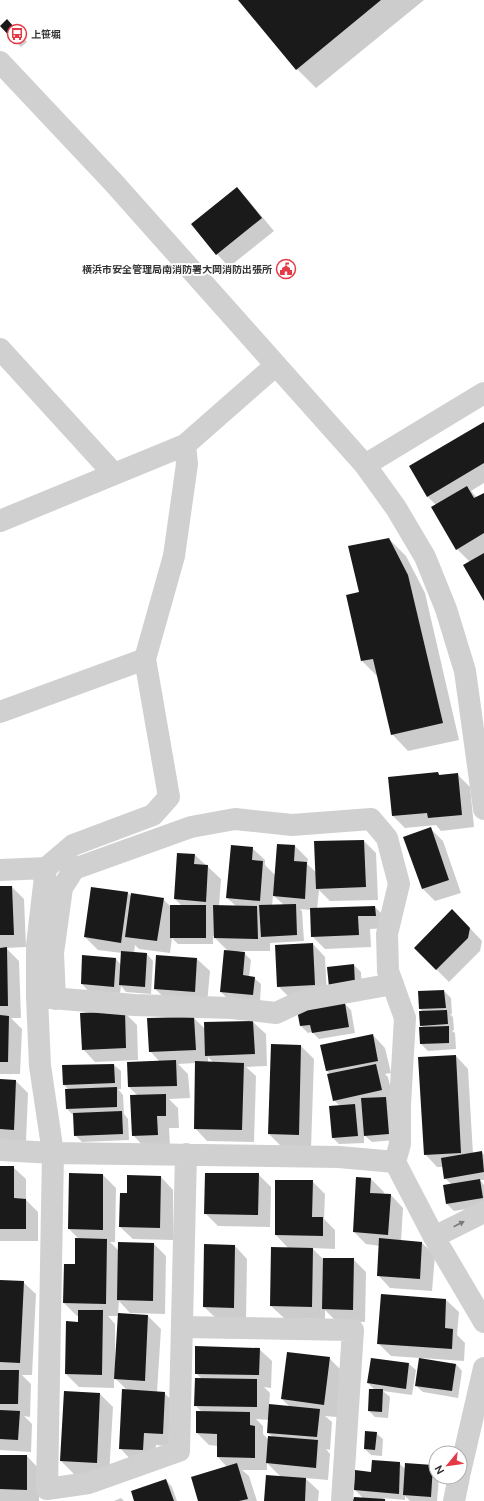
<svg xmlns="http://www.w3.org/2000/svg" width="484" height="1501" font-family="Ubuntu,'Noto Sans JP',sans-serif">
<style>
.shadow{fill:#0003;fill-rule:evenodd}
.building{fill:#1a1a1a}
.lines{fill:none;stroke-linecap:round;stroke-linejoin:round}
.minor{stroke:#d0d0d0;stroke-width:22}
.oneway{fill:#7a7a7a}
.labels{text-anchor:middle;stroke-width:4;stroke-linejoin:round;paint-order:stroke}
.poi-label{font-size:10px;font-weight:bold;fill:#333;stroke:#fff;text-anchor:start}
</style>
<rect width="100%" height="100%" fill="#fff"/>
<!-- shadow -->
<path class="shadow" d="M240 0H424L316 88 297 69Z
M1 26 13 27 27 42 21 47Z
M237 188 249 201 274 231 229 267 217 254Z
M484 424V483L471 491 477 498 484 494V599L470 562 457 549 436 505 427 496Z
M389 539 406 556 425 593 459 740 408 751 392 734 379 678 362 661 347 596 360 593Z
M438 773 441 776 457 774 470 787 474 827 441 831 436 825 405 828 393 816Z
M430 828 443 841 461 893 435 901 423 889Z
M364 841 376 853 378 900 330 901 319 890 317 909 375 907 388 920V928L370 929 371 947 325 949 312 936 311 910 300 909 302 911 304 941 270 943V951H239V952L244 953 251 960 249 977 254 978 261 984 260 1002 228 999 221 992 228 951 213 936V944H178L172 938 170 953 139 949 135 945 134 953 147 954 153 961 151 994 126 992 121 986 120 993 88 991 82 984 83 956 116 959 121 965 122 953 98 950 85 937 92 888 128 893 132 897 163 899 170 906H182L175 899 195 855 221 879 219 906H236L227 898 252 848 265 860V865L276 876 278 845 295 846 308 859 307 864 317 873ZM273 895 284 905 272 906Z
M0 887H12L24 899 26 947 6 948 19 961 21 1018H11L22 1029 20 1074H0Z
M465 923 482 941 480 951 449 982 415 948Z
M313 944 325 957 327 998 291 999 278 986Z
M197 959 210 971 207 1004 168 1001 155 989Z
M354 965 361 972 362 991 329 968Z
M444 991 451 998 452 1014H450L453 1017 454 1030 452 1031 455 1033 456 1049 428 1051 421 1044 420 1028H424L421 1025 423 1012 420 1009Z
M345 1004 351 1010 355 1033 319 1039 312 1032 308 1033 301 1026 298 1011Z
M124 1012 137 1025 138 1060 95 1062 83 1049Z
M194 1018 205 1029 253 1022 266 1034 267 1066 246 1067 256 1076 254 1142 207 1141 195 1128 196 1063 178 1064 188 1074 190 1098 169 1099 178 1108 179 1128H169L170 1147 145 1148 133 1135 138 1096 129 1087 160 1062 150 1051ZM208 1057 214 1063H208Z
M373 1035 385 1048 391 1073 385 1074 388 1077 394 1103 395 1140 372 1142 364 1135V1143L339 1144 333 1138 340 1106 334 1100 330 1074 327 1071 321 1046Z
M272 1045 301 1046 314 1059 311 1148 282 1147 269 1134Z
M456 1056 468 1069 473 1154 482 1152 484 1155V1180H480L484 1185V1206L454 1211 447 1204 444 1186 452 1185 445 1178 444 1167H437L425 1154Z
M114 1065 121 1071V1089H118L123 1095 124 1114 128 1119 129 1140 82 1142 75 1135 73 1115 67 1109 69 1090 64 1085Z
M0 1080 16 1081 28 1093 26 1142 0 1141Z
M0 1167H13L26 1179V1200L38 1212V1241H0Z
M70 1174 103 1175 116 1188 115 1242H110L119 1251 154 1244 166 1256 165 1314 130 1313 119 1301 118 1314 148 1316 161 1329 157 1392 164 1393 177 1405 175 1447 156 1445 155 1462 132 1461 120 1448 127 1390 114 1377V1388L79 1387 66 1374 79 1323V1316H77L64 1303 76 1265 79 1239 69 1229ZM108 1316H119L116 1363H115V1324Z
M258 1174 271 1187 270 1227 218 1226 205 1213Z
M161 1177 173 1190V1240L133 1239 120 1227 128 1194Z
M357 1178 371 1179 384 1192 383 1195H391L403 1208 401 1241 422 1243 435 1255 432 1291 390 1288 378 1275 380 1246 366 1244 354 1232Z
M312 1181 325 1194 324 1219 335 1230V1249L312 1248 323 1259H353L366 1272 365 1322 336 1321 325 1310V1319L284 1318 271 1306 289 1249 276 1235Z
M235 1246 247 1259 246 1320 217 1319 204 1307Z
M0 1281 23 1282 36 1294 32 1375H22L31 1384 30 1417 24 1416 32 1424 31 1452 0 1450Z
M446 1300 459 1312 457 1335 465 1343 464 1361 421 1358V1360L456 1364 462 1371 458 1398 423 1392 416 1386 420 1358 391 1356 378 1343Z
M259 1349 272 1361 271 1388 264 1387 270 1393 269 1405 290 1407 282 1399 329 1358 342 1371 337 1417 325 1416 332 1422 330 1450 326 1449 330 1454 328 1480 305 1478 319 1491 318 1501H265L281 1477 267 1463V1470H242L249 1476 257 1501H199L227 1467 218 1457V1446L209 1445 197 1433 202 1412 195 1405 202 1379 196 1373ZM256 1419 269 1420 268 1433 273 1437 269 1440 263 1434V1426Z
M409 1364 416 1370 412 1395 383 1391 390 1397 388 1418 375 1417 369 1411 375 1390 368 1383Z
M65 1393 100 1394 113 1407 109 1476 74 1474 61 1461Z
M376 1433 383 1439 382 1456 371 1455 365 1449Z
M0 1456H27L39 1469V1501H0Z
M399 1463 406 1470 432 1466 436 1470V1477H439L437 1501H410L405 1496V1500L383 1498 386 1501H354L363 1498 355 1490 372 1473Z
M166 1480 172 1487 177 1501H135Z
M121 1498 124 1501H114Z"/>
<!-- building -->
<path class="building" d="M238 0H381L296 70Z
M7 19 21 35 14 41 0 26Z
M237 187 262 218 216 255 191 224Z
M484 422V463L427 497 409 466Z
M467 486 474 498 484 493V533L456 550 431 507Z
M389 538 408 575 443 723 391 735 373 659 361 661 346 595 359 592 348 546Z
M484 553V601L463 565Z
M438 772 439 775 458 773 462 815 428 818 427 813 392 816 388 777Z
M431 827 449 880 422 889 403 837Z
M364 840 366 887 316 889 314 841Z
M277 844 295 845 294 861 307 862 305 899 273 896Z
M231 845 253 847 252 860 263 861 260 901 226 898Z
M177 853 195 854 194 864 208 865 206 902 174 899Z
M0 886H12L14 935H0Z
M91 887 128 892 121 943 84 937Z
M131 893 164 898 157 941 125 937Z
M296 904 297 935 261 937 259 905Z
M170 905H206V938H170Z
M213 905 257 906 258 939 214 938Z
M375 906 376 916H358L359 935 311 937 310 908Z
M452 909 470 928 468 938 436 970 414 948Z
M313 943 315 985 277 987 275 945Z
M7 947 8 1006H0V948Z
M224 950 245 952 243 975 255 977 253 995 220 992Z
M121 951 147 953 145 987 119 985Z
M82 955 116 958 114 987 81 984Z
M156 955 197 958 195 992 154 989Z
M354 964 355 984 329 987 327 967Z
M444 990 446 1008 419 1009 418 991Z
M345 1003 349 1027 312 1033 310 1025 300 1026 297 1010Z
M447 1010 448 1024 420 1026 419 1011Z
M125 1011 126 1048 82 1050 80 1013Z
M0 1015 9 1016 8 1062H0Z
M194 1017 196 1050 149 1052 147 1018Z
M253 1021 255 1054 205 1056 204 1022Z
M449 1026V1043L420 1044 419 1027Z
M373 1034 378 1061 326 1071 320 1045Z
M271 1044 301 1045 299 1135 268 1134Z
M456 1055 461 1153 424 1155 418 1057Z
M176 1060 177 1086 128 1087 127 1062Z
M195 1061 244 1063 242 1130 194 1129Z
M114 1064 115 1083 63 1085 62 1065Z
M376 1064 382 1090 333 1101 327 1074Z
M0 1079 16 1080 14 1130 0 1129Z
M117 1087V1107L66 1109 65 1089Z
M166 1094V1116H157L158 1135 132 1136 130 1095Z
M386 1097 389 1134 364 1136 361 1098Z
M355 1104 358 1136 332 1138 329 1106Z
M122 1111 123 1134 74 1136 73 1113Z
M482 1151 484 1172 444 1179 441 1158Z
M0 1166H14V1198L26 1199V1229H0Z
M69 1173 103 1174V1230L68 1229Z
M205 1173H259L258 1215 204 1214Z
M127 1175 161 1176 160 1228 119 1227 120 1193H127Z
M356 1177 371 1178 370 1193 391 1194 388 1235 353 1232Z
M480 1179 483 1198 446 1204 443 1185Z
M275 1180H313L312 1217H323V1236L275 1235Z
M75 1238 107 1239 106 1304 63 1303 64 1264H75Z
M379 1238 422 1242 420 1279 377 1276Z
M118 1242 154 1243 153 1301 117 1300Z
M204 1244 235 1245 234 1308 203 1307Z
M271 1247 313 1248 312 1307 270 1306Z
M323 1258H354L353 1310 322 1309Z
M0 1280 24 1281 20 1363 0 1362Z
M381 1294 446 1299 445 1328 453 1329 452 1349 377 1344Z
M78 1310H103L102 1375 65 1374 66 1321 78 1322Z
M118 1313 148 1315 145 1381 114 1379Z
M195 1346 260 1348 259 1375 195 1374Z
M287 1352 330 1357 324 1405 281 1399Z
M371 1358 409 1363 406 1389 367 1383Z
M419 1358 456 1364 452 1391 415 1386Z
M0 1370H19L18 1404H0Z
M195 1378 257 1379V1407L194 1406Z
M122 1389 165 1392 163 1434 144 1433 143 1450 119 1449Z
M369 1389H383L382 1412 368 1411Z
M64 1391 100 1393 97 1463 60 1461Z
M269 1404 320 1409 317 1437 267 1433Z
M0 1410 20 1411 18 1440 0 1439Z
M196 1411 250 1412V1425L255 1426V1458L217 1457V1434L196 1433Z
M365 1431 377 1432 375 1450 364 1449Z
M268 1436 318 1440 316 1468 266 1463Z
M0 1455H27V1490L0 1489Z
M372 1460 400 1462 399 1494 354 1490 355 1470 371 1472Z
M237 1463 248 1499 239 1501H198L191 1477Z
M405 1463 433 1465 431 1497 403 1495Z
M266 1475 306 1478 305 1501H264Z
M166 1479 174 1501H134L131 1491Z
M354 1497 385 1499V1501H353Z"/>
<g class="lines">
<!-- minor -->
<path class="minor" d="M0 62 113 182 365 465 396 508 425 557 446 609 465 671 484 809
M0 349 114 474
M365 465 484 393
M0 521 185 445 275 366
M0 712 145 659 174 556 187 464 185 445
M46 868 37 945V997L40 1066 53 1153 47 1489 89 1483 179 1451 186 1154
M0 870 46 868 73 845 153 815 169 797 145 659
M40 997 134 1005 231 1008 276 1013 304 1000 393 984
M55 999 53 953 62 888 74 869 191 827 235 819 292 825 371 819 387 838 399 884 387 934 388 971 405 1018 400 1104V1144L395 1162
M0 1150 53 1153 339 1157 395 1162 434 1237 484 1322
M434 1237 484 1212
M182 1327 353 1330 342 1501
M460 1472 484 1368
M454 1501 459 1477"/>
</g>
<!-- one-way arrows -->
<defs><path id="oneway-solid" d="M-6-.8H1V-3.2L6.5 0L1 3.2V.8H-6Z"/></defs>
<use class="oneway" href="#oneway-solid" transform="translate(459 1224) rotate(-27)"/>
<!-- icons -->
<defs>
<symbol id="bus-ring" viewBox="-11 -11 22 22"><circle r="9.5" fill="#fff" stroke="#e63946" stroke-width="1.5"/><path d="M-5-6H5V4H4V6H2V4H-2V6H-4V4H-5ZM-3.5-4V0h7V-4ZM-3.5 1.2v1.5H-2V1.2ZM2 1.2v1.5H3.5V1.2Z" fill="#e63946"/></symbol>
<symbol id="civic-ring" viewBox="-11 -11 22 22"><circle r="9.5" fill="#fff" stroke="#e63946" stroke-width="1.5"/><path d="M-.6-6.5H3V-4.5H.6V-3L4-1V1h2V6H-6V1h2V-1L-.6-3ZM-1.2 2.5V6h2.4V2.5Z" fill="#e63946"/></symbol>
</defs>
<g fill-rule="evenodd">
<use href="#bus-ring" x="6" y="23" width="22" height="22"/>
<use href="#civic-ring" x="275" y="258" width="22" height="22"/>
</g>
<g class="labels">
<!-- poi labels -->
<g class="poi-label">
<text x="31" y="38">上笹堀</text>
<text x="272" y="273" text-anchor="end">横浜市安全管理局南消防署大岡消防出張所</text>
</g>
</g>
<!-- north arrow -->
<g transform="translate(448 1465) rotate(241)"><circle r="19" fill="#ffffff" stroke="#adadad"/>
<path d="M0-3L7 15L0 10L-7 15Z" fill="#e63946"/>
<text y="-6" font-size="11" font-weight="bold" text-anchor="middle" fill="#333333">N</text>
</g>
</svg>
